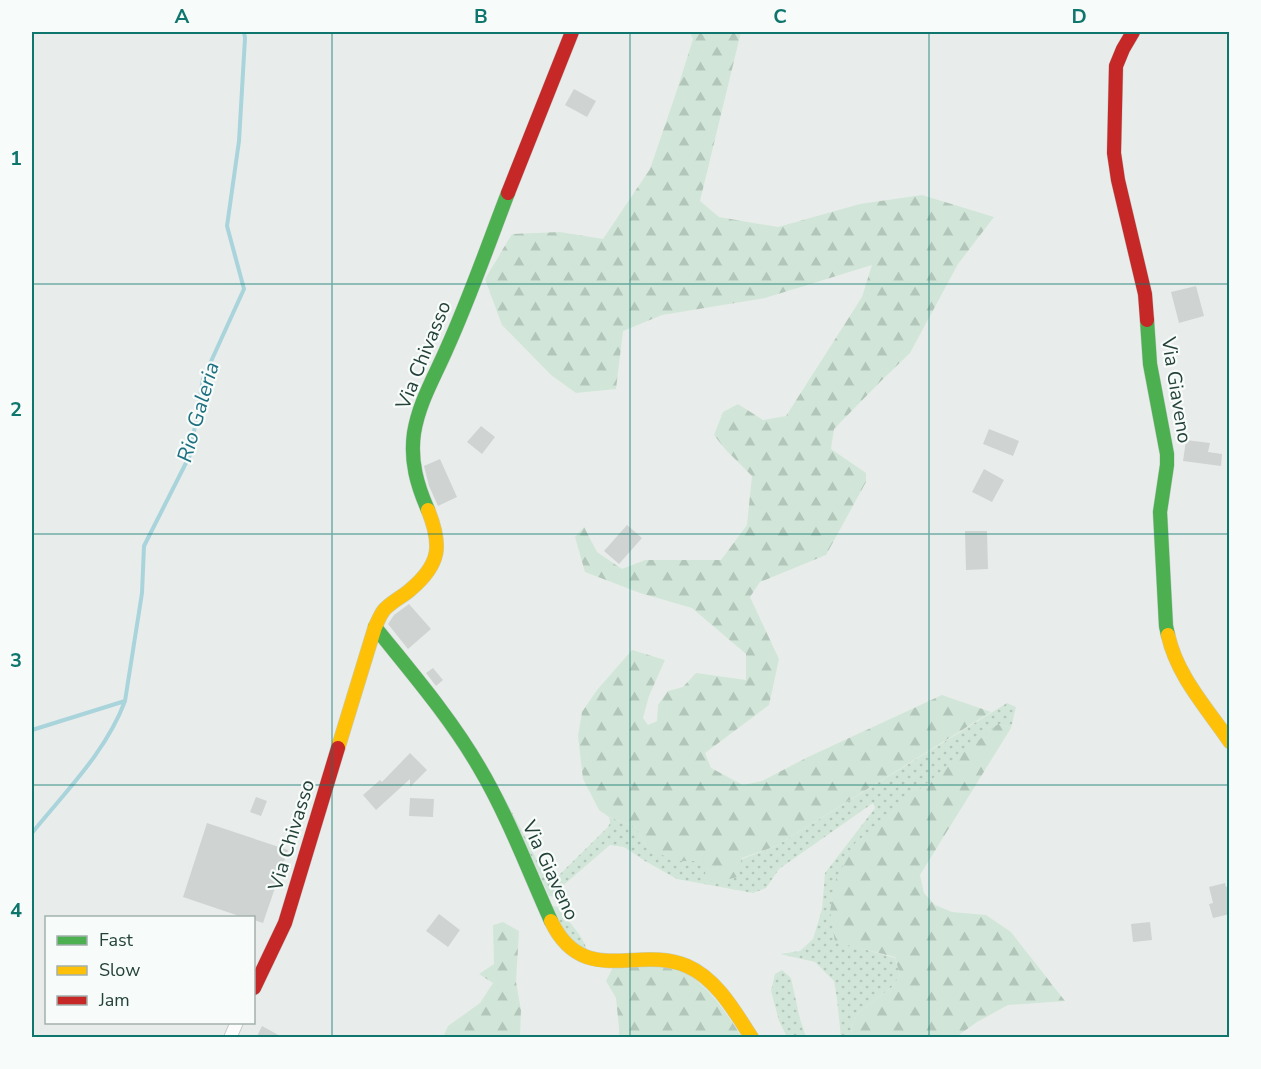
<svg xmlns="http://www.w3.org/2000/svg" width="1261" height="1069" font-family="'Nunito Sans',sans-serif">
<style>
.grass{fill:url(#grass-dots)}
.forest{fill:url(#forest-firs)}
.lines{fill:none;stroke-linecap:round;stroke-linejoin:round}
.stream{stroke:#a9d4db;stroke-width:4}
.building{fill:#cfd4d2}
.street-casing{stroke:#c5cac8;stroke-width:14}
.fast-casing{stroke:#c3cbc8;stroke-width:15}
.slow-casing{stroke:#c3cbc8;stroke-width:15}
.jam-casing{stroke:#c3cbc8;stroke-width:15}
.street{stroke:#fcfcfc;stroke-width:12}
.fast{stroke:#4caf50;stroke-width:14}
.slow{stroke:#ffc107;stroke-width:14}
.jam{stroke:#c62828;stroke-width:14}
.grid{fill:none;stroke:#0f766e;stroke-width:1.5;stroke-opacity:0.55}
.labels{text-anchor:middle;stroke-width:4.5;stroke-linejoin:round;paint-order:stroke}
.street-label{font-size:20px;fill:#24423a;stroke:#f7fbf9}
.water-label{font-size:21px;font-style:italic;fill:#1c6f80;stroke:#f7fbf9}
.neatline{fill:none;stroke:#0f766e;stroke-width:2}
.grid-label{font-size:20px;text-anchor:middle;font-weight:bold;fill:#0f766e}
</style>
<defs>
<pattern id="grass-dots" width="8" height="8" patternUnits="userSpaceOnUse" patternTransform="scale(1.5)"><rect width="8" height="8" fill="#d1e6d8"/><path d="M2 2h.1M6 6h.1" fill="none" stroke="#b3c6ba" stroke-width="1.8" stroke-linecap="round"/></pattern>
<pattern id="forest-firs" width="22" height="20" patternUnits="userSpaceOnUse" patternTransform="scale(1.5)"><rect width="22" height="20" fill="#d1e6d8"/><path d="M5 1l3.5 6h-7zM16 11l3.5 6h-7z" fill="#b3c6ba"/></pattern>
</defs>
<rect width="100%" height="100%" fill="#e8edeb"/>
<!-- grass -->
<path class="grass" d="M1007 703 1016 707 1011 728 998 724 835 941 895 958 900 976 892 987 858 1013 851 1028 853 1037H841L837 999 834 981 815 962 780 954 800 951 813 939 822 909 825 873 875 808 873 803 779 869 766 888 753 893 677 879 645 861 624 847 610 845 560 888 556 897 549 896 501 791 547 879 553 881 608 827 610 823 609 817 636 827 647 847 742 859 776 846Z
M550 905 557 907C566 919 586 938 587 952L570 945Z
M782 970 791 978 800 1019 806 1037H787L779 1021 771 991 775 974Z"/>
<!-- forest -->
<path class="forest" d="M690 32H741L700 201 719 217 778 227 860 204 922 195 994 217 958 264 910 353 880 382 834 429 831 449 866 473V482L826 555 760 582 750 597 779 659 769 705 705 753 711 768 743 785 762 781 808 757 942 695 991 712 776 846 742 858 737 877 722 881 706 880 704 861H674L647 847 636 827 609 817 599 810 583 779 578 736 582 712 597 690 632 650 665 660 649 696 643 718 648 725 657 721 658 705 668 691 683 687 696 673 746 680V654L692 608 640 593 585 572 575 537 584 527 597 552 622 569 645 560H721L747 525 752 476 725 449 714 435 723 412 738 404 763 420 786 416 862 297 872 265 765 298 662 315 623 331 616 389 576 393 551 375 502 325 485 279 512 234 560 232 603 239 650 169 677 90 693 39Z
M998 724 1011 728 920 875 924 893 935 905 952 912 986 915 1011 932 1065 1001 1008 1005 977 1022 956 1037H853L851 1028 858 1013 892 987 900 976 895 957 835 942 830 911 836 879 855 843Z
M503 922 519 931 516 982 521 1010 520 1037H443L448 1026 480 1003 493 983 479 974 494 964 493 925Z
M613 967C632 967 661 963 679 970 707 982 726 1013 742 1037H619V1028L616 998 606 981Z"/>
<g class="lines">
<!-- stream -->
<path class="stream" d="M32 730 125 701
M32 833C65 792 106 752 125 701L142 593 144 546 190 455 203 379 244 289 227 226 239 141 245 38 244 32"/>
</g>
<!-- building -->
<path class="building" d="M574 89 596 101 587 117 565 105Z
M1196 286 1204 316 1179 323 1171 292Z
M481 426 495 437 482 454 467 442Z
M989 429 1019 441 1013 456 983 444Z
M1186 440 1210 443 1208 452 1222 454 1221 466 1183 461Z
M440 459 457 497 438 506 429 486 424 466Z
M984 469 1004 480 992 502 972 492Z
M627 525 642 538 619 564 604 551Z
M965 531H987L988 569 966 570Z
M409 604 431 629 408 649 388 624 394 615Z
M433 668 443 680 436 686 426 673Z
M410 753 427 770 410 787V779L376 810 363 795 380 780 382 782Z
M256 797 267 801 261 816 250 812Z
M410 798 434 799 433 817 409 816Z
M207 823 288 850 263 923 254 920V918H245L183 897Z
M1225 883 1226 887 1230 886V914L1213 918 1209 904 1213 903 1209 887Z
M439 914 460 930 448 947 426 931Z
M1150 922 1152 940 1133 942 1131 924Z
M262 1026 284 1038H256Z"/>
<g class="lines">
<defs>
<path id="street" d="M230 1038 237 1022"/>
<path id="fast" d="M1147 320 1150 364 1167 454V465L1160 512 1166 626 1168 635
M428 510C417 485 410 461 414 433 419 402 435 376 447 348 470 297 488 245 508 193
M375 627C411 672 450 717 479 767 508 816 528 870 551 921"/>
<path id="slow" d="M1168 635C1177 676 1207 708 1230 742
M338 748 375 627C378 621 380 615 384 610 391 602 402 597 410 590 441 564 442 545 428 510
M551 921C583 988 637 945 687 966 717 979 735 1012 752 1038"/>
<path id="jam" d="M1133 32 1123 49 1116 66 1114 153 1118 180 1145 294 1147 320
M508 193 572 32
M254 988 285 923 338 748"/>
</defs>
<!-- street casing -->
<use href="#street" class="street-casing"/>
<!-- fast casing -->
<use href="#fast" class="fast-casing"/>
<!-- slow casing -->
<use href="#slow" class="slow-casing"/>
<!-- jam casing -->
<use href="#jam" class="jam-casing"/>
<!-- street -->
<use href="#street" class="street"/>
<!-- fast -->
<use href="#fast" class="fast"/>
<!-- slow -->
<use href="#slow" class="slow"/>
<!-- jam -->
<use href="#jam" class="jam"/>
</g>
<!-- grid -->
<path class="grid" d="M332 32V1038M630 32V1038M929 32V1038M32 284H1230M32 534H1230M32 785H1230"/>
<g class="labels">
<!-- street labels -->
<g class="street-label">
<text transform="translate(423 355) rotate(-68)" y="7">Via Chivasso</text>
<text transform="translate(1177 390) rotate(81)" y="7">Via Giaveno</text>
<text transform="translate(291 835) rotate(-73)" y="7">Via Chivasso</text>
<text transform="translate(551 870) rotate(65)" y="7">Via Giaveno</text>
</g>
<!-- water labels -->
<g class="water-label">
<text transform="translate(198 412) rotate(-74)" y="7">Rio Galeria</text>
</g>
</g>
<!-- border -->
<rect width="1261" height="1069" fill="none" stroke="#f7fbf9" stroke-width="66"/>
<!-- legend -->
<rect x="45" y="916" width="210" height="108" fill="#f7fbf9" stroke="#a3b1ad" stroke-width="1.5"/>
<rect x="57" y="936" width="30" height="9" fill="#4caf50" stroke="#a3b1ad" stroke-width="1.5"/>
<text x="99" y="946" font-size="18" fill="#24423a">Fast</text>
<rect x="57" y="966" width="30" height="9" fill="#ffc107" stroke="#a3b1ad" stroke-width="1.5"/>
<text x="99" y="976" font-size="18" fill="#24423a">Slow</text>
<rect x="57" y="996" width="30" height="9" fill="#c62828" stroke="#a3b1ad" stroke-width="1.5"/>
<text x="99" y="1006" font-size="18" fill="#24423a">Jam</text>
<rect x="33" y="33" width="1195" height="1003" class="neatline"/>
<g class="grid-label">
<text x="182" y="23">A</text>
<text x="481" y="23">B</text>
<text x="780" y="23">C</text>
<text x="1079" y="23">D</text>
<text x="16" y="165">1</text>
<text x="16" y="416">2</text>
<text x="16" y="667">3</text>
<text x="16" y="917">4</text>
</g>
</svg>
